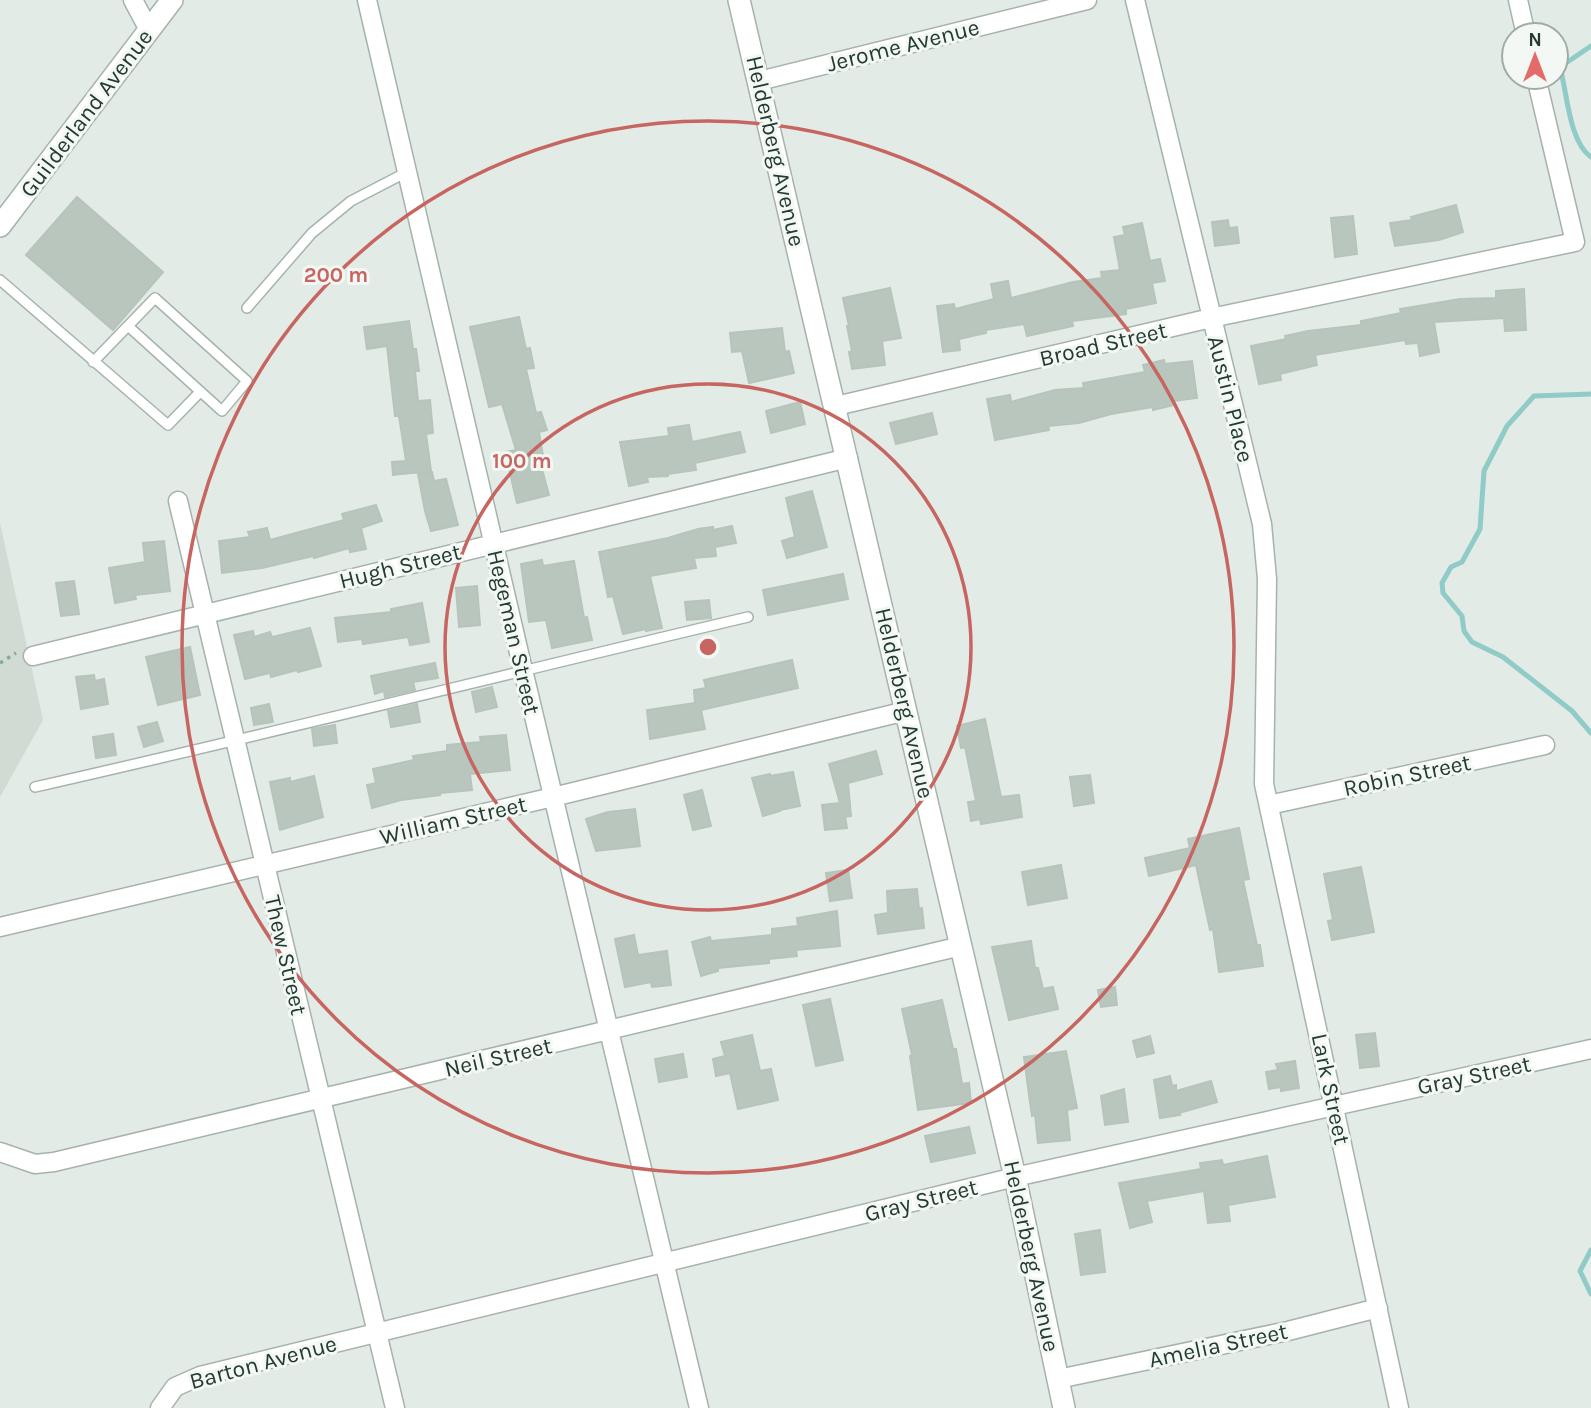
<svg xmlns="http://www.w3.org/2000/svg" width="1591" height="1408" font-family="Karla,sans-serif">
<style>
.built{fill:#d1dbd4}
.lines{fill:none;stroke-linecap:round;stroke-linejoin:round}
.stream{stroke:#90cbc7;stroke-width:5}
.building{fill:#b8c6be;stroke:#b6c4bb;stroke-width:2}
.service-casing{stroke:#a6b3ac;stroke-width:12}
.minor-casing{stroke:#a6b3ac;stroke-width:21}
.tertiary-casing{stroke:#a6b3ac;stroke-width:24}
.path{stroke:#86ac98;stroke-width:3.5;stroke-dasharray:3.5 5;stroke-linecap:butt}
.service{stroke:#fff;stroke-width:9}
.minor{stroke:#fff;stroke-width:18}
.tertiary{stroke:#fff;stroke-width:21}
.ring{fill:none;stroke:#c76560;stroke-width:3.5}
.labels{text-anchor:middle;stroke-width:6;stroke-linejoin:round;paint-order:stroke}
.street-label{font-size:23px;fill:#243b30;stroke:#f3f8f4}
.centre{fill:#c76560;stroke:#f3f8f4;stroke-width:3.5}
.ring-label{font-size:21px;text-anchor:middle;font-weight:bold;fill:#c76560;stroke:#f3f8f4;stroke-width:6;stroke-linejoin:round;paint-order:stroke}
</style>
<rect width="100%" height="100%" fill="#e3ebe6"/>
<!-- built -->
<path class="built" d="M0 523 43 720 0 797Z"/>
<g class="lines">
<!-- stream -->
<path class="stream" d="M1591 46 1560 67C1567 92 1569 142 1591 157
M1591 394 1534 396 1507 426 1484 471 1480 529 1462 562 1451 567 1442 583 1443 593 1462 616 1464 631 1472 642 1503 657 1572 711 1591 733
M1591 1250 1580 1271 1591 1294"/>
</g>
<!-- building -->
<path class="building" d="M77 197 163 272 113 330 26 255Z
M1456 205 1463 232 1439 240 1395 246 1390 223 1412 220 1411 217Z
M1353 216 1357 254 1335 257 1331 218Z
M1228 220 1229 228 1237 227 1239 243 1215 246 1212 222Z
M1142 223 1150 261 1160 259 1165 281 1152 283 1156 303 1126 309V314L1072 321 1073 326 1027 336 1024 324 986 330V333L959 339 960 350 943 352 937 306 954 304 955 309 994 299 991 284 1008 281 1011 298 1073 282 1102 278 1101 272 1120 270 1114 237 1125 235 1123 227Z
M890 288 901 338 882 341 885 365 852 369 849 352 852 351 847 326H849L843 298Z
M1524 289 1526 330 1505 331 1504 318 1434 322 1439 352 1420 356 1418 343 1406 344 1405 340 1315 355 1317 365 1280 374 1281 380 1259 384 1251 346 1286 339 1285 336 1308 331 1361 325V321L1401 313 1400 309 1460 299 1496 298V291Z
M519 317 526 349 530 348 534 368 526 369 536 413 541 412 547 430 539 432 545 468 542 469 549 495 517 503 505 452 516 450 502 404 489 407 470 327Z
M409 321 413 349H416L419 371H415L418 401 430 400 433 433 426 434 431 471 393 475 392 462 406 461 399 416H395L387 346 367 349 364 327Z
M782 328 785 352 789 351 794 373 749 383 742 351 732 352 730 333Z
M1164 360 1165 364 1192 361 1197 398 1173 401 1174 405 1153 410V407L1111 414 1079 423 1048 426 1049 430 995 440 987 399 1010 395 1011 402 1055 390 1084 388 1083 383 1145 372 1143 365Z
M800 402 805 424 771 433 766 411Z
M932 413 937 434 896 444 890 423Z
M689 425 692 442 740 432 745 452 695 463 696 470 668 474V476L647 477 648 482 629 486 620 442 669 436 668 428Z
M432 472 434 481 446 479 458 525 431 531 425 511 418 474Z
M812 491 827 547 787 558 782 541 795 537 786 498Z
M376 505 382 521 361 528 366 549 350 552 349 548 314 558 313 556 262 568 222 573 219 541 250 537 248 532 267 528 270 540 344 520 342 514Z
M732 526 736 543 715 547 716 556 694 558 696 568 650 576 662 628 646 631V629L623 634 613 596 608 597 599 552 668 538 698 529 713 527V530Z
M164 541 170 591 135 595 136 599 115 603 109 568 145 562 143 543Z
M542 560 543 566 574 561 584 618 587 617 592 640 552 648 546 620 529 622 521 564Z
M843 574 848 599 768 615 763 590Z
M74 581 79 614 61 616 56 583Z
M477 586 480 625 459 627 456 588Z
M709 600 711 618 687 620 685 602Z
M422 603 429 642 410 645 408 637 363 644 362 639 338 642 335 618 391 612V609Z
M310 628 321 666 298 672 297 670 271 677 270 673 245 679 234 635 253 631 254 637 270 632 272 637Z
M190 647 200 695 158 705 146 657Z
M792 660 798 688 701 710 705 729 650 739 647 710 695 703 694 690 706 688 704 680Z
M435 663 438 678 413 682 415 690 385 697 384 691 375 694 371 676Z
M94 675 95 681 104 679 108 704 81 709 76 677Z
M492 687 497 707 476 712 472 692Z
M269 704 273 722 254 725 251 708Z
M417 704 420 722 391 727 388 711Z
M985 719 1001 797 1019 795 1022 817 981 824 980 819 971 821 968 802 976 801 965 747 961 748 957 726Z
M157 722 163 741 144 747 138 727Z
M335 725 337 743 314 746 312 729Z
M113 734 116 755 96 758 93 737Z
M506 735 510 770 470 774 472 790 440 793V795L401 800 372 808 367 785 376 783 373 769 414 760 413 756 447 751V745L481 742 480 737Z
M876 751 882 774 848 783 851 816 845 817 847 828 825 830 822 805 840 803 829 764Z
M793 772 800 806 780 810V811L763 816 752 778 770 774V776Z
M1090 775 1094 803 1074 806 1070 777Z
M314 776 323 817 280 830 270 782 290 778V782Z
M702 790 711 826 693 830 684 795Z
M635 809 640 846 596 851 586 819 608 812Z
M1239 828 1249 879 1243 880 1257 945H1260L1263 966 1219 972 1213 929 1210 930 1196 865 1149 876 1145 858 1190 848 1188 839Z
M1061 865 1067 898 1028 905 1022 872Z
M1361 867 1374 932 1332 940 1328 921 1333 920 1324 874Z
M848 870 852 898 830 901 826 873Z
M917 889 919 909 922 908 924 928 878 934 875 915 888 913 887 891Z
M837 911 840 946 796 950 797 956 769 959V963L718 968V971L701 976 692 942 710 937 711 941 772 935V929L798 926 797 918Z
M634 935 638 955 667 951 671 985 652 987 651 982 625 987 615 939Z
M1031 941 1035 968H1038L1043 989 1053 987 1058 1009 1009 1020 992 947Z
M1115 987 1117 1005 1101 1007 1098 990Z
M830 999 843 1060 816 1066 803 1005Z
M942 1000 953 1049H956L962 1084 969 1083 971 1103 918 1110 910 1056 912 1055 902 1009Z
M1375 1033 1379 1066 1360 1068 1356 1035Z
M752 1035 760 1071 771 1069 778 1100 738 1109 730 1073 716 1076 713 1059 725 1056 721 1042Z
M1150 1036 1154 1053 1137 1057 1133 1041Z
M1066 1051 1077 1108 1067 1110 1070 1140 1038 1143 1035 1115 1032 1116 1029 1095 1024 1057Z
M683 1054 687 1077 659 1082 655 1059Z
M1295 1061 1299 1088 1281 1091V1087L1269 1089 1266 1072 1278 1070 1276 1064Z
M1170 1076 1172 1086 1176 1085V1091L1211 1081 1217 1102 1179 1113 1180 1115 1160 1118 1154 1080Z
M1124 1089 1128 1122 1105 1125 1101 1096Z
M969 1127 975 1153 931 1162 925 1136Z
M1267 1156 1275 1197 1228 1205 1230 1221 1208 1223 1204 1191 1147 1201 1152 1222 1130 1228 1119 1183 1201 1169 1200 1163 1222 1160 1223 1165Z
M1100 1230 1105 1272 1081 1275 1075 1234Z"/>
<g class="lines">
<defs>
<path id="service" d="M0 280 168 425 200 392
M247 308 312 233 351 201 407 172
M93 362 155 298 247 381 222 411 128 326
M35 787C274 733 510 673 748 617"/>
<path id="minor" d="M133 0 149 30
M367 0 523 670 699 1408
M1135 0 1262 524 1267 579 1264 784 1399 1408
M1518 0 1526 35
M759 81 1087 0
M836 406 1211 318 1575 242 1536 77
M178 501 395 1408
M33 656 848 458
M1269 805 1545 745
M0 927 553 797 906 711
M0 1152 35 1164 54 1162 961 946
M1058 1379 1288 1331 1378 1308
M160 1408 175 1387 200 1376 1015 1177 1591 1049"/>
<path id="tertiary" d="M739 0 1015 1177 1064 1408
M0 226 172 0"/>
</defs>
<!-- service casing -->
<use href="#service" class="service-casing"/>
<!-- minor casing -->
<use href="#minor" class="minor-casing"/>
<!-- tertiary casing -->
<use href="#tertiary" class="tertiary-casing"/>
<!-- path -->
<path class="path" d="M0 663 16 653"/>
<!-- service -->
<use href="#service" class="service"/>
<!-- minor -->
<use href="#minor" class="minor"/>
<!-- tertiary -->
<use href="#tertiary" class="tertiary"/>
</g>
<!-- distance rings -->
<g class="ring">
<circle cx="708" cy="647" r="263"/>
<circle cx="708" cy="647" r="526"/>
</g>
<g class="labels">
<!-- street labels -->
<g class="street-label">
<text transform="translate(903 45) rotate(-14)" y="8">Jerome Avenue</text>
<text transform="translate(86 113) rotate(-53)" y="8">Guilderland Avenue</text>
<text transform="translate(776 151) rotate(77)" y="8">Helderberg Avenue</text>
<text transform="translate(1103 344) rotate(-13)" y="8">Broad Street</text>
<text transform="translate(1231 399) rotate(76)" y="8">Austin Place</text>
<text transform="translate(400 566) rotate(-14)" y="8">Hugh Street</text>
<text transform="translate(514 632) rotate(77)" y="8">Hegeman Street</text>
<text transform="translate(905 703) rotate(77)" y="8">Helderberg Avenue</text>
<text transform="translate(1407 775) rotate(-12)" y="8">Robin Street</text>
<text transform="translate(453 820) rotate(-13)" y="8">William Street</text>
<text transform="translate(286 955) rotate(77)" y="8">Thew Street</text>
<text transform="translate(498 1057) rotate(-13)" y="8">Neil Street</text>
<text transform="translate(1474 1075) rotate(-12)" y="8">Gray Street</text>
<text transform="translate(1331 1089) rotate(78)" y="8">Lark Street</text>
<text transform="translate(921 1200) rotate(-14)" y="8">Gray Street</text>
<text transform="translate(1032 1256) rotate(78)" y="8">Helderberg Avenue</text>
<text transform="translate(1218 1345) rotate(-12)" y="8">Amelia Street</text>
<text transform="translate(263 1362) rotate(-15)" y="8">Barton Avenue</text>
</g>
</g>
<circle cx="708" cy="647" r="10" class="centre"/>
<g class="ring-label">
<text x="336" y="282">200 m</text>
<text x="522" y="468">100 m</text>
</g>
<!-- north arrow -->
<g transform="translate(1535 56)"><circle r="33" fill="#f3f8f4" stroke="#a0aca6" stroke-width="2"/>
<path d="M0-5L12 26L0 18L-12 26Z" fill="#e46c68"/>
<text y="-10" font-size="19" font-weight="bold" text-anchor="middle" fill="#243b30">N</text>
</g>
</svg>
